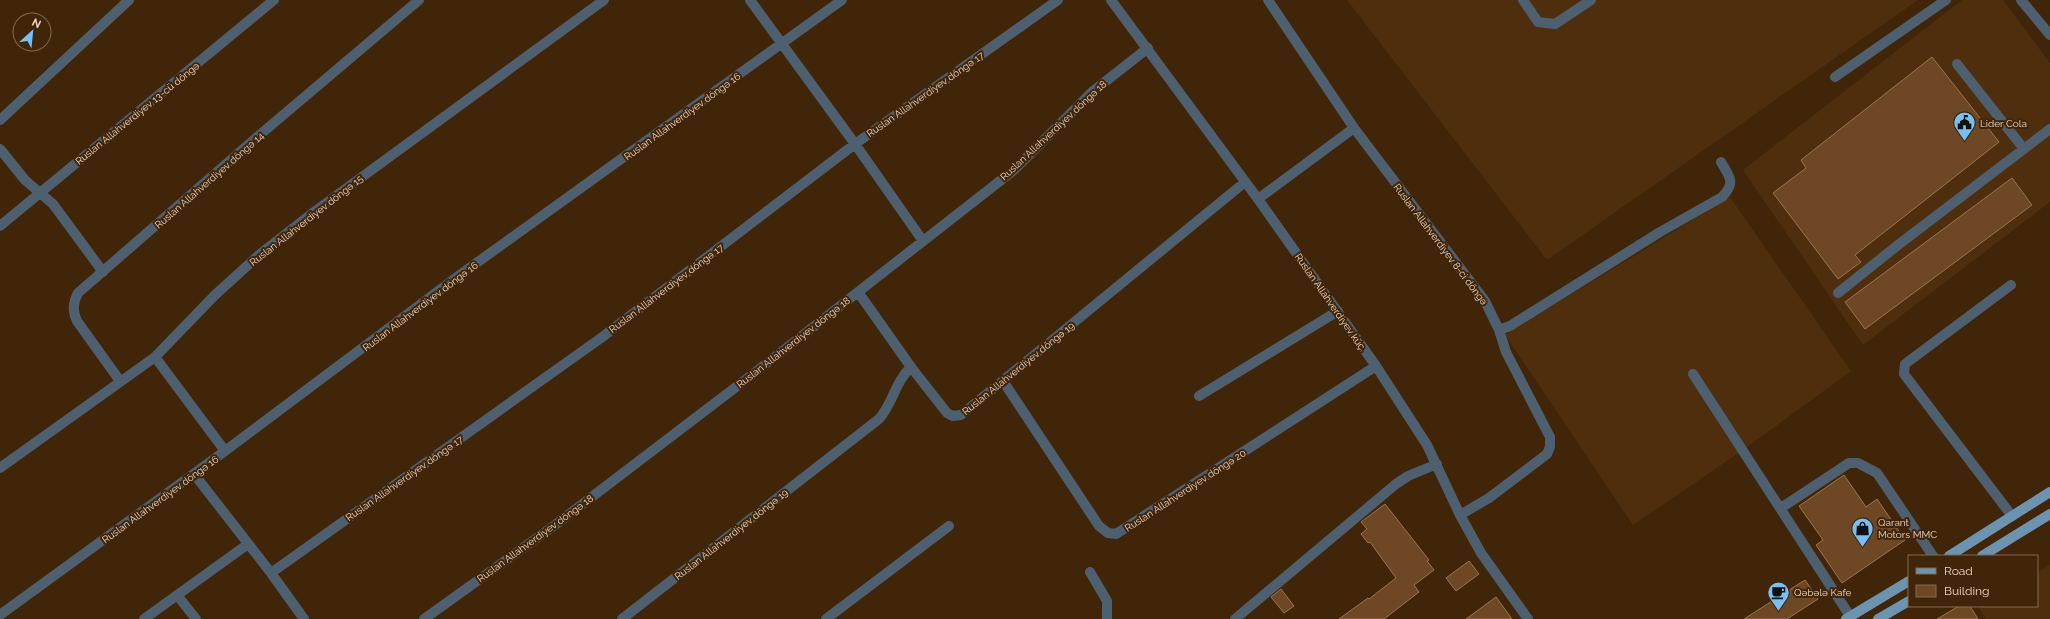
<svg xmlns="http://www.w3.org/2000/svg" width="2050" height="619" font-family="Raleway,sans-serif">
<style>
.built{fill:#4e2e0c}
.building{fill:#6e4824;stroke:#9c744f}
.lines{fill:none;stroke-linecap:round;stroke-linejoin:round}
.minor{stroke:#4e606f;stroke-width:10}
.major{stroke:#6c93b0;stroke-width:10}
.labels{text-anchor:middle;stroke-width:4;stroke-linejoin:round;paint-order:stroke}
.street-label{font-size:10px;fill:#ecd5c2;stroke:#412509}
.poi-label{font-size:10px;fill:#ecd5c2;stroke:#412509;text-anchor:start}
</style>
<rect width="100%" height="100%" fill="#412509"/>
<!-- built -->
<path class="built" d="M1347 0H1918L1547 260Z
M1962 0H2003L2050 63V202L1863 345 1743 170Z
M1730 197 1851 371 1743 450 1633 525 1505 335Z
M2050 565V619H1986L1979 608 1983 606H2037V573Z"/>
<!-- building -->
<path class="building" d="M1932 57 1999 142 1855 255 1861 262 1838 279 1773 193 1806 168 1801 160Z
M2012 178 2032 205 1865 329 1845 302Z
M1844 475 1866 507 1877 499 1905 540 1842 583 1816 545 1823 540 1799 506Z
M1385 504 1429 560 1427 561 1434 570 1414 585 1419 592 1384 619H1339L1368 598 1369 599 1396 578 1370 542 1368 543 1361 534 1367 529 1361 522Z
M1469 561 1479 574 1456 591 1446 578Z
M1805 580 1818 599 1787 619H1744Z
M1281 589 1294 606 1284 613 1271 597Z
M1496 597 1512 619H1466Z
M1959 606H1970L1978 619H1937Z"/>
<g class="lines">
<!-- minor -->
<path class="minor" d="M750 0 855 144 923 241
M1111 0 1258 199 1376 366 1427 445 1460 515 1481 553 1528 619
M1268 0 1354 128 1485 301 1499 330 1506 352 1550 437V447L1547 454 1489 498 1460 515
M1523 0 1538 22 1555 24 1591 0
M2021 0 2050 35
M1957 64 2024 149
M1835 77 1946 0
M0 120 129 0
M0 149 25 180 53 204 103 272
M1258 199 1354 128
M0 226 274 0
M2011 285 1905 364 1904 374 2012 516
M858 292 911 367
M1838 293 1898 245 2050 129
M1499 330 1510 326 1660 232 1722 197C1736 182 1730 178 1721 162
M155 357 225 451
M1693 374 1850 616
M120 381 77 321C72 311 73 302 78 293L256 138 419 0
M1003 381 1099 526 1108 533 1116 534 1376 366
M1199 396 1338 311
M0 468 155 357 215 295 259 255 314 212 604 0
M194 474 271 573 304 619
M1781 508 1849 463H1858L1877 473 1933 556
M1090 572 1107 601V619
M271 573 601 338 855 144 1058 0
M177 595 196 619
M0 615 225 451 457 277 842 0
M144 619 248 544
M424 619 555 525 757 371 1014 170 1092 92 1148 48
M622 619 879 419C893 403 895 382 911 367L947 413 953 416 961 415 1245 182
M826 619 949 526
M1235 619 1396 484 1408 476 1437 464"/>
<!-- major -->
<path class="major" d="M1949 556 2050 492
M1982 556 2050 514
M1846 619 1909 581
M1878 619 1909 601"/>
</g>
<!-- icons -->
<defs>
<symbol id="civic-pin" viewBox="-11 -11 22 30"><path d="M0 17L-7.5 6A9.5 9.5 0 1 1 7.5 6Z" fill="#76c0f7" stroke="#412509"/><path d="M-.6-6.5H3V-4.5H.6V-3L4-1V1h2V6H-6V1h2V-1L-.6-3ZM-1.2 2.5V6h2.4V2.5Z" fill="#111"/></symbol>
<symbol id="shop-pin" viewBox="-11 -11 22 30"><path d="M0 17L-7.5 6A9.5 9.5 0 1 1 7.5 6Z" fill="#76c0f7" stroke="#412509"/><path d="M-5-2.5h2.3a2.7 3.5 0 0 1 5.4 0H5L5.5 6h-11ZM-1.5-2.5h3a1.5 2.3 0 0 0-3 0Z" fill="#111"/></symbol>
<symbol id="cafe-pin" viewBox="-11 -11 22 30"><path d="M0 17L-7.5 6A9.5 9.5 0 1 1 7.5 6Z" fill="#76c0f7" stroke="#412509"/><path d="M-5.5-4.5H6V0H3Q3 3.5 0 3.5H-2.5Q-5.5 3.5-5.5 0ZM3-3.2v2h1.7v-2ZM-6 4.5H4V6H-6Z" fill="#111"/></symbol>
</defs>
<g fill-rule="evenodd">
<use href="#civic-pin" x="1952" y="110" width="25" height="34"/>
<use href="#shop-pin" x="1850" y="516" width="25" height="34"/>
<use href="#cafe-pin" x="1766" y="580" width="25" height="34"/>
</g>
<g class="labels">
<!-- street labels -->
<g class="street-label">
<text transform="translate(925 94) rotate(-35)" y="4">Ruslan Allahverdiyev döngə 17</text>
<text transform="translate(137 113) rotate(-39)" y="4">Ruslan Allahverdiyev 13-cü döngə</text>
<text transform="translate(682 116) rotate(-36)" y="4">Ruslan Allahverdiyev döngə 16</text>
<text transform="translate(1053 130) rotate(-43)" y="4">Ruslan Allahverdiyev döngə 18</text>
<text transform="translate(209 180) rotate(-41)" y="4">Ruslan Allahverdiyev döngə 14</text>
<text transform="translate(306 220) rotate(-38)" y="4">Ruslan Allahverdiyev döngə 15</text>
<text transform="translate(1441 244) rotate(53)" y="4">Ruslan Allahverdiyev 8-ci döngə</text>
<text transform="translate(666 288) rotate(-37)" y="4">Ruslan Allahverdiyev döngə 17</text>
<text transform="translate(1331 302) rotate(55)" y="4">Ruslan Allahverdiyev küç.</text>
<text transform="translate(420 306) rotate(-37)" y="4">Ruslan Allahverdiyev döngə 16</text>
<text transform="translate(793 342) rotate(-38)" y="4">Ruslan Allahverdiyev döngə 18</text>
<text transform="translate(1018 368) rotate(-39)" y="4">Ruslan Allahverdiyev döngə 19</text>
<text transform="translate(404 478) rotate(-35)" y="4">Ruslan Allahverdiyev döngə 17</text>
<text transform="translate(1185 490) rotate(-33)" y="4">Ruslan Allahverdiyev döngə 20</text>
<text transform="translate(160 499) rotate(-36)" y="4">Ruslan Allahverdiyev döngə 16</text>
<text transform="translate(731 534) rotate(-38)" y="4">Ruslan Allahverdiyev döngə 19</text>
<text transform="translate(535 538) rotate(-36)" y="4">Ruslan Allahverdiyev döngə 18</text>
</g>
<!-- poi labels -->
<g class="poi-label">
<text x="1980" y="127">Lider Cola</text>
<text x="1878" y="526">Qarant<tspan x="1878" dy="12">Motors MMC</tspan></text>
<text x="1794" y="596">Qəbələ Kafe</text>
</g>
</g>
<!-- legend -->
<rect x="1908" y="555" width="130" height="52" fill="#412509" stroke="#856b53"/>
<rect x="1916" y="568" width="20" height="6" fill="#6c93b0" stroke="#856b53"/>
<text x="1944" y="575" font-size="12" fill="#ecd5c2">Road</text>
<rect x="1916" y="585" width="20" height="12" fill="#6e4824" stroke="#856b53"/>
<text x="1944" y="595" font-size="12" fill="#ecd5c2">Building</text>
<!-- north arrow -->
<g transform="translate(32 32) rotate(27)"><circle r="19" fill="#412509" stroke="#856b53"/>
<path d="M0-3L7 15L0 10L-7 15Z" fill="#76c0f7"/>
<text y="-6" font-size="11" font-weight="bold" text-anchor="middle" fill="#ecd5c2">N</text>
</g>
</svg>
